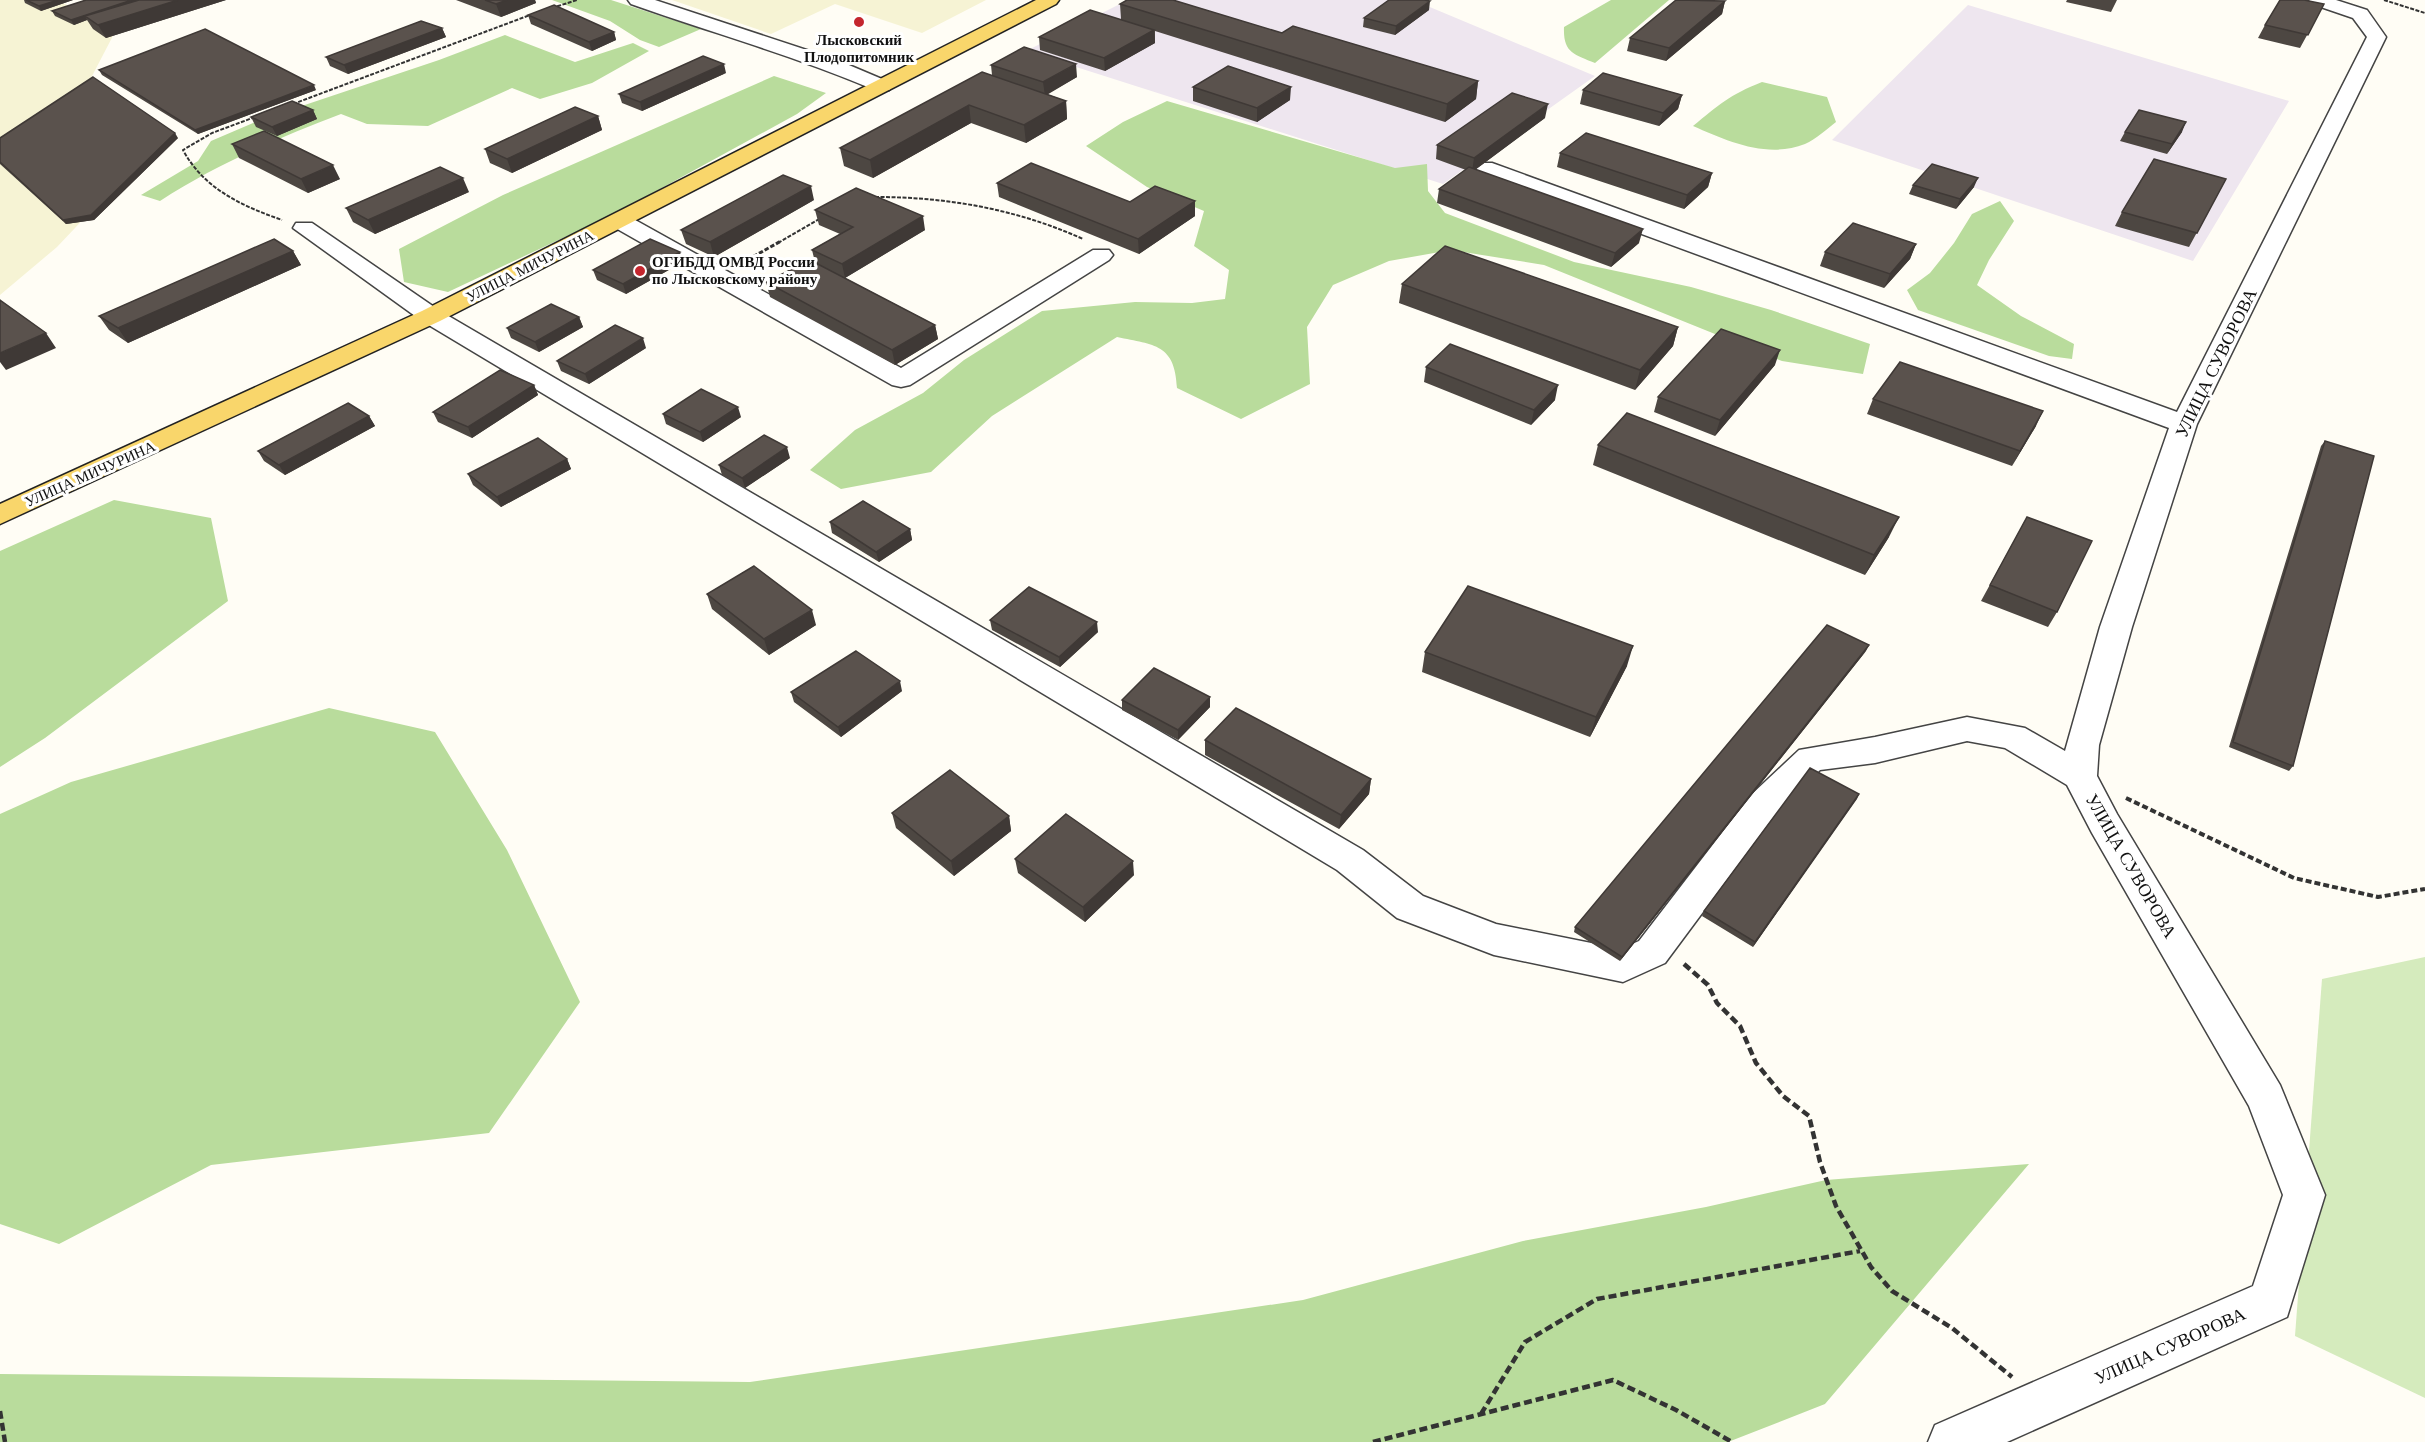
<svg xmlns="http://www.w3.org/2000/svg" width="2425" height="1442" font-family="Georgia,serif">
<style>
.industrial{fill:#eee6ef}
.farmland{fill:#f6f3d4}
.green{fill:#d5ebbd}
.forest{fill:#b9dc9c}
.lines{fill:none;stroke-linecap:round;stroke-linejoin:round}
.minor-casing{stroke:#444;stroke-width:3}
.major-casing{stroke:#222;stroke-width:3}
.path-far3{stroke:#333;stroke-width:2;stroke-dasharray:4 1.5;stroke-linecap:butt}
.path-far2{stroke:#333;stroke-width:3;stroke-dasharray:4.5 2;stroke-linecap:butt}
.path-far1{stroke:#333;stroke-width:4;stroke-dasharray:6 3;stroke-linecap:butt}
.path{stroke:#333;stroke-width:4.5;stroke-dasharray:8 4;stroke-linecap:butt}
.minor{fill:#fff;fill-rule:evenodd}
.major{fill:#f9d66b;fill-rule:evenodd}
.wall{fill:#4d4742}
.shaded-wall{fill:#3f3936}
.building{fill:#5a524d;stroke:#3f3936;stroke-width:1.5}
.poi-dot{fill:#c4262e;stroke:#fff;stroke-width:2}
.labels{text-anchor:middle;stroke-width:6;stroke-linejoin:round;paint-order:stroke}
.far-poi-label{font-size:15px;font-weight:bold;fill:#111;stroke:#fff}
.far-street-label{font-size:15px;fill:#111;stroke:#fff}
.street-label{font-size:18px;fill:#111;stroke:#fff}
</style>
<rect width="100%" height="100%" fill="#fffdf5"/>
<!-- industrial -->
<path class="industrial" d="M1128 0H1413L1595 76 1443 184 1026 51Z
M1968 5 2289 101 2193 261 1832 140Z"/>
<!-- farmland -->
<path class="farmland" d="M0 0H57L116 30 67 124 93 209 57 247 0 295Z
M672 0H986L922 33 835 4 771 34Z"/>
<!-- green -->
<path class="green" d="M2425 957V1398L2295 1336 2322 979Z"/>
<!-- forest -->
<path class="forest" d="M552 0H611L701 29 659 47 640 40 610 21Z
M1611 0H1669L1595 63C1574 54 1563 53 1564 27Z
M505 35 575 62 633 43 649 51 592 83 540 99 512 88 428 126 367 124 341 114C278 138 217 164 160 201L141 195 198 161 211 141 260 120 439 60Z
M774 76 826 93 797 114 616 213 448 292 404 282 399 249 503 195Z
M1762 82 1827 97 1836 122C1827 129 1816 139 1805 144 1767 159 1727 141 1693 126 1719 105 1729 95 1762 82Z
M1167 101 1395 168 1427 164 1428 191 1445 213 1574 262 1691 287 1771 310 1870 344 1863 374 1782 361 1544 265 1451 250 1389 261 1333 285 1307 327 1310 384 1241 419 1177 388C1175 344 1155 345 1117 337L992 416 931 472 841 489 810 470 855 430 923 393 964 360 1042 311 1135 302 1192 303 1225 299 1229 270 1194 246 1204 211 1147 187 1086 146 1123 122Z
M2000 201 2014 221 1989 260 1977 285 2021 316 2074 344 2072 359 2049 356 1918 310 1907 290 1930 273 1954 243 1972 214Z
M114 500 211 518 228 601 45 738 0 767V551Z
M329 708 435 732 507 850 580 1002 489 1133 211 1165 59 1244 0 1224V814L71 782Z
M2029 1164 1825 1404 1728 1442H0V1374L750 1382 1303 1300 1523 1241 1706 1207 1826 1180Z"/>
<g class="lines">
<defs>
<path id="minor" d="M628 0H655L837 60 889 82 892 86 889 90H875C796 56 712 33 631 4Z
M2309 0H2336L2367 10 2386 37 2197 424 2132 627 2099 745 2097 776 2117 814 2280 1085 2325 1195 2287 1317 2007 1442H1928L1935 1425 2253 1286 2283 1195 2249 1106 2092 833 2067 785 2005 748 1967 741 1875 763 1820 770 1775 815 1665 963 1623 982 1494 955 1397 918 1337 870 422 321 293 228 296 223H312L440 311 1363 850 1423 896 1496 924 1621 949 1639 941 1751 795 1799 750 1875 737 1967 717 2025 728 2065 751 2100 627 2169 428 1476 173 1473 168 1476 163H1492L2177 412 2367 37 2353 18 2312 4Z
M620 214 628 216 901 368 1093 250H1109L1113 255 1109 260 910 385 901 387 892 385 612 226 609 221 612 216Z"/>
<path id="major" d="M1036 0H1059L1056 4 440 321 0 524V504L422 311Z"/>
</defs>
<!-- minor casing -->
<use href="#minor" class="minor-casing"/>
<!-- major casing -->
<use href="#major" class="major-casing"/>
<!-- path-far3 -->
<path class="path-far3" d="M2384 0 2425 13
M552 8 577 0
M293 104 530 15
M255 117 212 133 183 150C204 189 242 206 282 220
M875 197C948 197 1016 209 1083 239
M778 243 821 218"/>
<!-- path-far2 -->
<path class="path-far2" d="M742 263 781 241"/>
<!-- path-far1 -->
<path class="path-far1" d="M2126 798 2294 878 2378 897 2425 889"/>
<!-- path -->
<path class="path" d="M1684 964 1708 985 1717 1003 1740 1026 1756 1063 1783 1096 1809 1116 1820 1162 1836 1206 1871 1267 1892 1291 1952 1328 2012 1377
M0 1411 5 1442
M1481 1414 1525 1342 1597 1299 1860 1251
M1373 1442 1613 1380 1676 1410 1732 1442"/>
<!-- minor -->
<use href="#minor" class="minor"/>
<!-- major -->
<use href="#major" class="major"/>
</g>
<!-- wall -->
<path class="wall" d="M24 0H73L41 11 25 3Z
M86 0H226L106 38 93 29 87 20 74 25 55 16 52 11Z
M456 0H535L536 3 501 17Z
M2067 0H2117L2111 12 2066 2Z
M1725 1 1722 14 1666 61 1627 51 1630 38Z
M1120 4 1282 33 1478 81 1476 99 1445 122 1155 31V43L1105 71 1040 50 1039 37 1121 19Z
M2324 4 2300 48 2258 38 2265 25Z
M1429 10 1395 35 1363 27 1364 18Z
M528 15 614 32 616 40 592 51 531 24Z
M442 28 446 37 348 74 330 66 326 57Z
M991 65 1077 77 1047 94 1066 101 1067 119 1026 143 971 123 873 178 844 166 840 148 992 75Z
M99 70 316 90 198 134 102 75Z
M726 73 642 111 622 103 619 94Z
M1193 87 1290 100 1257 122 1193 101Z
M1583 90 1682 95 1678 109 1659 126 1580 104Z
M313 110 317 119 277 136 256 127 251 117Z
M598 116 602 130 512 173 490 163 485 149Z
M1545 118 1475 170 1639 243 1611 267 1437 203 1439 189 1466 170 1436 159 1437 145Z
M2125 132H2182L2167 154 2120 141Z
M0 138H178L94 220 66 224 0 164Z
M232 144 340 179 308 193 239 158Z
M1560 153 1712 173 1708 187 1684 209 1557 167Z
M2226 179 2189 247 2115 226 2122 212Z
M997 183 1130 202 1195 201V216L1139 254 999 197Z
M1913 185 1974 187 1956 209 1909 194Z
M469 192 375 234 353 222 346 208Z
M814 200 714 257 686 244 681 230Z
M815 210 925 230 845 278 935 325 938 339 895 365 770 297 766 282 815 262 812 250 840 234 819 225Z
M1916 244 1910 259 1884 288 1820 266 1825 252Z
M293 251 301 265 128 343 109 330 99 316Z
M683 262 626 294 597 280 593 270Z
M1402 284 1678 327 1673 346 1635 390 1399 303Z
M579 317 583 327 539 352 511 338 507 328Z
M646 348 589 384 561 371 557 361Z
M1775 365 1715 436 1654 412 1658 397Z
M1426 367 1555 400 1531 425 1424 382Z
M534 385 538 395 472 438 438 422 433 412Z
M1873 399 2036 426 2012 466 1867 414Z
M663 414 741 417 703 442 666 424Z
M369 416 375 426 285 475 264 461 258 451Z
M2325 441 2293 766 2289 771 2229 747 2321 446Z
M1598 445 1889 537 1865 575 1593 465Z
M790 458 745 488 722 475 719 465Z
M567 459 571 469 501 507 473 485 468 474Z
M2027 517 2057 612 2048 627 1981 601Z
M830 522 910 529 912 540 879 562 832 533Z
M707 594 816 625 769 655 712 609Z
M990 620 1098 632 1060 667 992 630Z
M1866 651 1620 961 1574 932 1575 927Z
M1425 652 1627 666 1590 737 1422 672Z
M902 691 841 737 794 702 791 692Z
M1122 700 1210 707 1178 740 1122 710Z
M1205 740 1371 779 1369 794 1339 829 1205 755Z
M1859 794 1753 947 1702 916 1704 911Z
M892 813 1009 816 1011 831 954 876 896 828Z
M1015 859 1134 875 1085 922 1018 873Z"/>
<!-- shaded-wall -->
<path class="shaded-wall" d="M58 0H73L41 11 39 6Z
M132 0H147L85 16 87 20 74 25 71 20Z
M178 0H226L106 38 98 25Z
M507 0H535L536 3 501 17 496 4Z
M1430 1 1429 10 1395 35 1396 26Z
M1725 1 1722 14 1666 61 1669 48Z
M442 28 446 37 348 74 344 65Z
M1154 30 1155 43 1105 71 1104 58Z
M614 32 616 40 592 51 589 42Z
M724 64 726 73 642 111 640 102Z
M1076 64 1077 77 1045 96 1043 82Z
M1478 81 1476 99 1445 122 1447 104Z
M314 85 316 90 198 134 195 130Z
M1291 87 1290 100 1257 122V108Z
M1682 95 1678 109 1659 126 1663 113Z
M1066 101 1067 119 1026 143 1024 125Z
M1548 104 1545 118 1472 172 1474 158Z
M969 105 971 123 873 178 870 160Z
M313 110 317 119 277 136 272 127Z
M598 116 602 130 512 173 507 159Z
M2186 122 2182 132 2167 154 2172 144Z
M175 133 178 138 94 220 66 224 63 220Z
M333 165 340 179 308 193 301 179Z
M1712 173 1708 187 1684 209 1687 195Z
M463 178 469 192 375 234 368 220Z
M1978 178 1974 187 1956 209 1960 199Z
M811 186 814 200 714 257 710 242Z
M1195 201V216L1139 254 1138 239Z
M923 216 925 230 845 278 842 264Z
M1643 229 1639 243 1611 267 1615 253Z
M1916 244 1910 259 1884 288 1890 274Z
M293 251 301 265 128 343 118 328Z
M680 252 683 262 626 294 623 284Z
M579 317 583 327 539 352 535 342Z
M935 325 938 339 895 365 892 350Z
M1678 327 1673 346 1635 390 1640 370Z
M46 333 56 348 6 370 0 362V353Z
M643 338 646 348 589 384 585 374Z
M1780 350 1775 365 1715 436 1720 420Z
M534 385 538 395 472 438 468 427Z
M1558 385 1555 400 1531 425 1534 410Z
M738 407 741 417 703 442 700 432Z
M2043 411 2036 426 2012 466 2020 451Z
M369 416 375 426 285 475 279 465Z
M787 447 790 458 745 488 742 478Z
M567 459 571 469 501 507 497 497Z
M1899 517 1889 537 1865 575 1874 555Z
M910 529 912 540 879 562 876 552Z
M812 610 816 625 769 655 764 639Z
M1097 622 1098 632 1060 667 1059 657Z
M1869 645 1866 651 1620 961 1622 957Z
M1633 646 1627 666 1590 737 1596 717Z
M900 681 902 691 841 737 838 727Z
M1210 697V707L1178 740V730Z
M1371 779 1369 794 1339 829 1341 815Z
M1859 794 1857 799 1753 947 1755 942Z
M1009 816 1011 831 954 876 951 861Z
M1133 861 1134 875 1085 922 1083 907Z"/>
<!-- building -->
<path class="building" d="M26 0H58L39 6Z
M86 0H132L71 20 52 11Z
M139 0H178L98 25 85 16Z
M485 0H507L496 4Z
M1127 0H1173L1282 33 1293 26 1478 81 1447 104 1120 4Z
M1389 0H1424L1430 1 1396 26 1364 18Z
M1676 0 1725 1 1669 48 1630 38Z
M2280 0H2304L2324 4 2308 35 2265 25Z
M554 5 614 32 589 42 528 15Z
M1090 10 1154 30 1104 58 1039 37Z
M421 21 442 28 344 65 326 57Z
M205 29 314 85 195 130 99 70Z
M1024 47 1076 64 1043 82 991 65Z
M703 56 724 64 640 102 619 94Z
M1228 66 1291 87 1257 108 1193 87Z
M982 72 1066 101 1024 125 969 105 870 160 840 148Z
M1603 73 1682 95 1663 113 1583 90Z
M93 77 175 133 91 215 63 220 0 162V138Z
M1512 93 1548 104 1474 158 1437 145Z
M292 101 313 110 272 127 251 117Z
M575 107 598 116 507 159 485 149Z
M2139 110 2186 122 2172 144 2125 132Z
M264 131 333 165 301 179 232 144Z
M1586 133 1712 173 1687 195 1560 153Z
M2154 159 2226 179 2197 233 2122 212Z
M1031 163 1130 202 1155 186 1195 201 1138 239 997 183Z
M1932 164 1978 178 1960 199 1913 185Z
M440 167 463 178 368 220 346 208Z
M1469 167 1643 229 1615 253 1439 189Z
M783 175 811 186 710 242 681 230Z
M856 188 923 216 842 264 812 250 853 227 815 210Z
M1853 223 1916 244 1890 274 1825 252Z
M274 239 293 251 118 328 99 316Z
M650 239 680 252 623 284 593 270Z
M1445 246 1678 327 1640 370 1402 284Z
M810 260 935 325 892 350 766 282Z
M0 300 46 333 0 353Z
M551 304 579 317 535 342 507 328Z
M615 325 643 338 585 374 557 361Z
M1721 329 1780 350 1720 420 1658 397Z
M1450 344 1558 385 1534 410 1426 367Z
M1900 362 2043 411 2020 451 1873 399Z
M500 370 534 385 468 427 433 412Z
M701 389 738 407 700 432 663 414Z
M348 403 369 416 279 465 258 451Z
M1627 413 1899 517 1874 555 1598 445Z
M764 435 787 447 742 478 719 465Z
M538 438 567 459 497 497 468 474Z
M2325 441 2374 456 2293 766 2233 742Z
M863 501 910 529 876 552 830 522Z
M2027 517 2092 541 2057 612 1990 585Z
M754 566 812 610 764 639 707 594Z
M1468 586 1633 646 1596 717 1425 652Z
M1029 587 1097 622 1059 657 990 620Z
M1827 625 1869 645 1622 957 1575 927Z
M856 651 900 681 838 727 791 692Z
M1154 668 1210 697 1178 730 1122 700Z
M1236 708 1371 779 1341 815 1205 740Z
M1810 768 1859 794 1755 942 1704 911Z
M950 770 1009 816 951 861 892 813Z
M1066 814 1133 861 1083 907 1015 859Z"/>
<!-- markers -->
<g class="poi-dot">
<circle cx="859" cy="22" r="6"/>
<circle cx="640" cy="271" r="6"/>
</g>
<g class="labels">
<!-- far-poi labels -->
<g class="far-poi-label">
<text x="859" y="45">Лысковский<tspan x="859" dy="17">Плодопитомник</tspan></text>
<text x="652" y="267" text-anchor="start">ОГИБДД ОМВД России<tspan x="652" dy="17">по Лысковскому району</tspan></text>
</g>
<!-- far-street labels -->
<g class="far-street-label">
<text transform="translate(530 266) rotate(-27)" y="5">УЛИЦА МИЧУРИНА</text>
<text transform="translate(90 474) rotate(-24)" y="5">УЛИЦА МИЧУРИНА</text>
</g>
<!-- street labels -->
<g class="street-label">
<text transform="translate(2216 363) rotate(-64)" y="6">УЛИЦА СУВОРОВА</text>
<text transform="translate(2131 866) rotate(60)" y="6">УЛИЦА СУВОРОВА</text>
<text transform="translate(2170 1346) rotate(-24)" y="6">УЛИЦА СУВОРОВА</text>
</g>
</g>
</svg>
